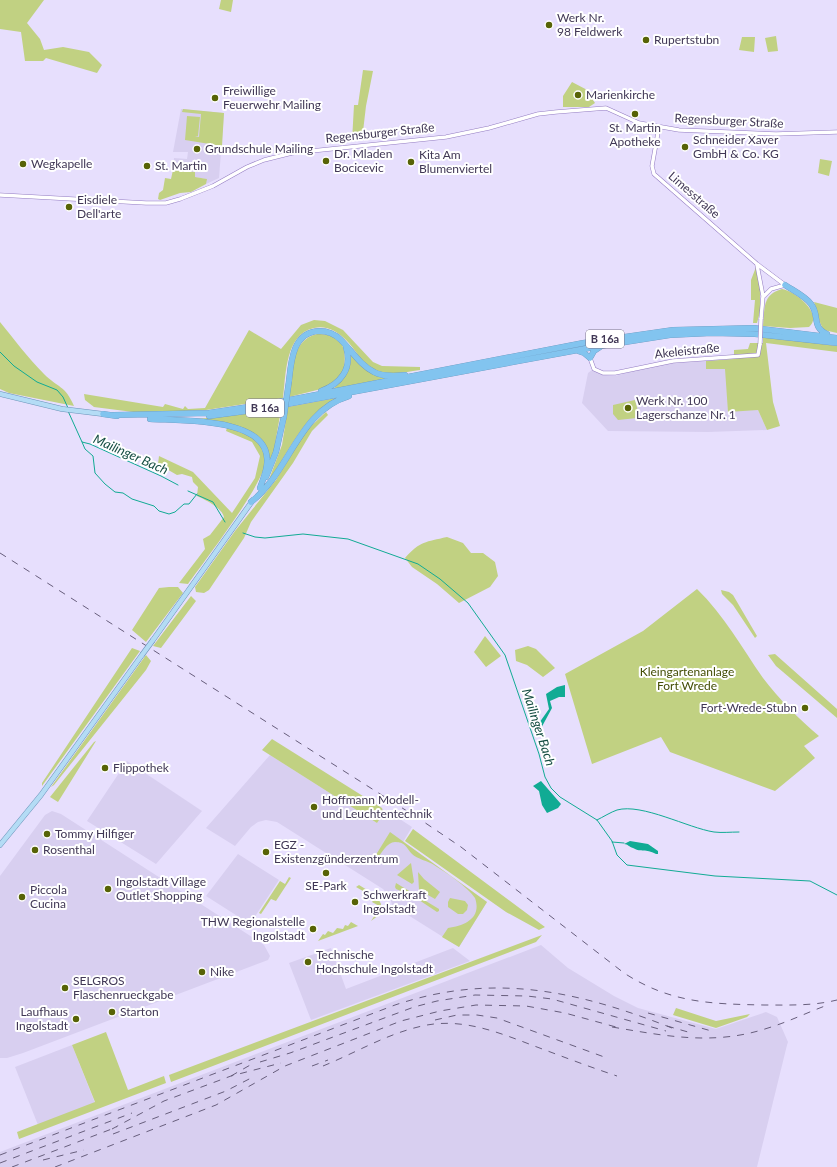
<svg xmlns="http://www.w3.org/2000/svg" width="837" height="1167" font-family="Lato,sans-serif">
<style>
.built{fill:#d8cff0}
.green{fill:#c1d182}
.water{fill:#11ab94}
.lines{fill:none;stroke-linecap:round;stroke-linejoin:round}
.stream{stroke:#11ab94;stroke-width:1}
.minor-casing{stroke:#937cc2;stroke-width:4.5}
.major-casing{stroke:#6b93b9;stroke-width:5.5}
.highway-casing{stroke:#6b93b9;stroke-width:6}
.minor{stroke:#fff;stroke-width:3.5}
.major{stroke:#b4dcf5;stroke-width:4.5}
.highway{stroke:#82c4ef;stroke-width:5.5}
.rail{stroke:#675e7c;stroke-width:1;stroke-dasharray:7 7;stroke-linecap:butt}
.minor-bridge-casing{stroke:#937cc2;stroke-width:4.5;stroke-linecap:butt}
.major-bridge-casing{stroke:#6b93b9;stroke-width:5.5;stroke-linecap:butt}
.highway-bridge-casing{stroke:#6b93b9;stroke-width:6;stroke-linecap:butt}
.minor-bridge{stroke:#fff;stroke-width:3.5}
.major-bridge{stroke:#b4dcf5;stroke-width:4.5}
.highway-bridge{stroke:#82c4ef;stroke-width:5.5}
.poi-dot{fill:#576306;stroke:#fff;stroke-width:1.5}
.labels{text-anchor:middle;stroke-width:4;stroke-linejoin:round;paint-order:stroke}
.shield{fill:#fff;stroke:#797388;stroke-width:1}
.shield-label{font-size:11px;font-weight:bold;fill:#403755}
.poi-label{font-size:12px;fill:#403755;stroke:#fff;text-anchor:start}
.street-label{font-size:12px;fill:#403755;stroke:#fff}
.park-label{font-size:12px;fill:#444e06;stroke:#fff}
.water-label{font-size:13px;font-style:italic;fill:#164e43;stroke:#fff}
</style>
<rect width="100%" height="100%" fill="#e7dffd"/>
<!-- built -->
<path class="built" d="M181 109 224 113 219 178 206 184V179L195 177V172L173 170 174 158 187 159 188 152H173Z
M706 361V369L726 368 758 410 767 430 708 432 608 431 582 403 588 373 592 370 605 375 615 376 660 364Z
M270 755 377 823 382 808 385 812H389L412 827 403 842 487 902 459 947 392 905 390 897 383 889 277 822 266 820 258 822 251 827 235 846 206 828Z
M127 761 202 811 156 864 87 821Z
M52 811 61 814 252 937 264 945 270 956 268 960 23 1053 7 1058H0V876L45 815Z
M238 854 279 880 250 924 206 896Z
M541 945 568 968 614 996 638 1008 716 1029 766 1012 777 1017 788 1042 787 1045 757 1167H0V1152Z
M331 948 346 989 453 948 470 961 311 1020 289 963Z
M72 1045 95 1103 38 1125 15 1067Z"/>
<!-- green -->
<path class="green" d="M0 0H44L27 23 40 39 44 50 63 47 89 52 102 65 97 73 46 58 43 61H25L21 32 0 29Z
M221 0H233L231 12 219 9Z
M776 36 778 51 768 52 765 38Z
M742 37H755L754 52 739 50Z
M363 70 373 71 366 106 362 140 352 141 354 105H358Z
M572 82 593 93 591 97 595 103 589 107H563V96Z
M183 109 224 113 222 146 185 140 187 116 200 117 198 136H195L199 137 201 114 182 112Z
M820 159 832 161 829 176 818 173Z
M173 170 195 172V177L207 179 206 184 191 192 180 193 160 200 158 199 159 193 163 190 165 178 171 179Z
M756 267 760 289V312L757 323H753L755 300H751V280Z
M782 289C795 291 824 314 809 327L790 328 763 326C765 308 762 295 782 289Z
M814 302 837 308V333L824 330C817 320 819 312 814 302Z
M314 320 325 321 343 330 373 362 382 366 420 367V370C406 372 390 376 377 371 362 365 356 349 345 339 337 331 326 325 314 328 285 334 286 375 283 398L206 410 141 413 94 407 85 400 84 394 163 407 165 404 183 409 185 406 188 409 205 408 249 330 281 349 301 325Z
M0 322C14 339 28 358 44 374 58 388 65 385 74 406L9 393 0 389Z
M317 334C346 334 347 351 343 374L325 388 289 397C292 375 290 340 317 334Z
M763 336 837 346V352L766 343 773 402 780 426 767 430 758 410 728 412 725 369H706V361L734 359V350L748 349 750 343H763Z
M350 353 360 364 389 378 333 389C344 380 353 369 350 353Z
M336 398C329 407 317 411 309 420 293 439 282 461 268 482L282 445 288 407Z
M635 400 639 415 637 418 618 420 613 414V405Z
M281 410 273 455 270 465C269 420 220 424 188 420Z
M326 412 328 415 312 431 293 463 251 522 244 538 209 590 204 593 196 592 195 587 235 531 276 480 306 431Z
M227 428C243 432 263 439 266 457 270 477 202 564 188 584L179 583 205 549 203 539 210 535 224 517C222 508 206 500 197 496L198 487 193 482 192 477 182 474 177 475 158 464 159 456 193 472 232 513 255 478 260 456 252 442 226 431Z
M447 537 463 543 471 553H483L495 562 498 576 490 587 459 603 437 584 412 567 405 558C420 541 426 542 447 537Z
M169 587H178L183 593 146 642 132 630 159 588Z
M697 589C724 615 742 648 763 678 778 698 800 720 819 736L804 746 815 758 775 791 670 752 661 737 592 764 565 674 643 631Z
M721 590 729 592 733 595 757 636 755 638 733 605 722 594Z
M191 596 196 601 161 648 153 646Z
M485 636 501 656 486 667 474 652Z
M528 646 536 649 555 668 543 677 527 665 516 661 515 650Z
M132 648 140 651 42 786V783Z
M775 654 837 709V718L776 666 768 655Z
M146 655 151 661 146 670 54 785 51 787Z
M272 739 382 808 383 814 377 823 262 750Z
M96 741 58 802 50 797 94 742Z
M413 829 545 927 539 930 506 912 405 841Z
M390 832 487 902 459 947 442 937 448 928C465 926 482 918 475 898 468 887 445 872 434 865 428 861 417 859 412 854 406 848 406 842 395 842 387 842 381 854 376 860L374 858Z
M411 863 414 882 412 884 397 875Z
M418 872 424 879 440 892 435 899 419 890Z
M289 877 291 878 276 901 271 899 261 914 259 913 280 881 285 884Z
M396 883 439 909V911L437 912 413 896 396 889 395 887Z
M359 885 377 896 381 904 379 915 371 921 375 915 368 909 376 914 381 907 372 902 375 898 356 887Z
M450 898 465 901 468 905 467 910 463 914H458L448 907V902Z
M351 922 358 926 318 941 323 934 325 935 328 931 333 933 337 928 343 929 345 925 348 926Z
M542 935 536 942 171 1082 169 1075Z
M676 1008 716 1021 750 1014 747 1017 716 1028 673 1015Z
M106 1032 128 1090 164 1076 166 1083 19 1139 17 1132 95 1102 72 1045Z"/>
<!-- water -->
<path class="water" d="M565 685V697H559L550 701 552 708 539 732 537 726 549 709 546 694 557 687Z
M541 781 561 804 558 808 547 813 542 805 539 791 533 786Z
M630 841 648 844 658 851V854H656C645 848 642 853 633 848 629 847 628 844 624 844Z"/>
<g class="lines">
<!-- stream -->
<path class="stream" d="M0 352 14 366 37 382 57 390 63 397 68 408
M68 411 82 442 90 444 161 476 178 485
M82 442 85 449 93 456 95 473 105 484 115 492 123 493 132 499 154 506 159 511 169 514 175 512 184 504H189L197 494
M188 491 213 502 225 522
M243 533 255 537 265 538 303 534 348 539 418 564 440 579 468 603 505 655 539 754 545 777 551 788 560 797 597 820 612 841 617 855 627 865 715 876 810 881 837 895
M597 820C603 817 611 812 617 810 642 803 688 828 714 832 722 833 730 832 739 832
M612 842 624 843"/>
<defs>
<path id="minor" d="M659 127 652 166 654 174 757 264 785 285
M0 195 146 203H166L180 199 213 186 247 167 264 160 292 153 446 137 489 128 538 114 556 112 606 108 639 123 679 130 776 134 837 132
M757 265 763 296 761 319
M764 296 771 289 785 285
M590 358 594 369 603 373H615L673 361 758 355 760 344"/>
<path id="major" d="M0 394 62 409 103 414
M153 640 253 500
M0 845 41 795 142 655"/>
<path id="highway" d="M785 285C794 291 805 296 811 304 820 315 811 327 827 334
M578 351 584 353 590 358 594 351 600 347
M289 381C291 361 293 332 319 331 328 331 335 334 341 340 352 351 360 365 374 372 383 377 395 376 405 375
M321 391C340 384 353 369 346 347
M282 405 600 346 670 335 712 333 755 334 837 343
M103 414 117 416
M114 415 209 413 274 403 583 343 673 330 754 328 837 338
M209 416 270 408
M150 419C180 421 266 417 267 459 268 469 263 479 260 488
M266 477 276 452 284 416
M251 502C290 472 298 411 349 396"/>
</defs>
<!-- minor casing -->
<use href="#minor" class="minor-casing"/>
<!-- major casing -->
<use href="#major" class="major-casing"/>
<!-- highway casing -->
<use href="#highway" class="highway-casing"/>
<!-- minor -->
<use href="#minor" class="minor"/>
<!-- major -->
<use href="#major" class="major"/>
<!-- highway -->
<use href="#highway" class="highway"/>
<!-- rail -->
<path class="rail" d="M0 553 418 818 461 847 624 973C670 1003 711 1004 764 1005 789 1005 813 1006 837 1000
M648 1013 715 1032
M435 1020 457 1015H477L497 1018 607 1058
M667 1026 688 1032
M612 1027C666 1036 714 1046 768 1028 788 1022 806 1013 825 1006
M260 1062 290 1053 414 1007 437 1001 475 995 527 996 552 999 666 1031
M312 1066 328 1060
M323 1066C355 1053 385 1035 418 1027 463 1015 504 1035 545 1050 569 1059 593 1068 617 1076
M231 1076 252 1064
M112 1129 164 1101 231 1076 281 1063
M113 1134 226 1091 253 1077
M0 1155 395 1005C494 972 578 991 672 1028
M43 1160 84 1150
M0 1163 132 1113
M12 1167 117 1127
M55 1167 216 1105 285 1066 401 1021 440 1011 476 1005 526 1006 565 1013 616 1027"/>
<defs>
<path id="minor-bridge" d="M760 344 761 319"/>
<path id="major-bridge" d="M142 655 153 640"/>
<path id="highway-bridge" d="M284 416 289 381"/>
</defs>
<!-- minor-bridge casing -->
<use href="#minor-bridge" class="minor-bridge-casing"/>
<!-- major-bridge casing -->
<use href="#major-bridge" class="major-bridge-casing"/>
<!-- highway-bridge casing -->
<use href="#highway-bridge" class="highway-bridge-casing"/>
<!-- minor-bridge -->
<use href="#minor-bridge" class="minor-bridge"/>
<!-- major-bridge -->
<use href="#major-bridge" class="major-bridge"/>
<!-- highway-bridge -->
<use href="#highway-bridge" class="highway-bridge"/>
</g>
<!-- markers -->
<g class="poi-dot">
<circle cx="549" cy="25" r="4"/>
<circle cx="646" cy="40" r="4"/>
<circle cx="578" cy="95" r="4"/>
<circle cx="215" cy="98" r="4"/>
<circle cx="635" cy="114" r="4"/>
<circle cx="685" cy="147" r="4"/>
<circle cx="197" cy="149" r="4"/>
<circle cx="326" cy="161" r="4"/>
<circle cx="411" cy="162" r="4"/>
<circle cx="23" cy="164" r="4"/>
<circle cx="147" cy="166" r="4"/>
<circle cx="69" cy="207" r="4"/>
<circle cx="628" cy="408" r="4"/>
<circle cx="805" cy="708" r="4"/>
<circle cx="105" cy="768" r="4"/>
<circle cx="314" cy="807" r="4"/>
<circle cx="47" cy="834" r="4"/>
<circle cx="35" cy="850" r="4"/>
<circle cx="266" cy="852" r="4"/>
<circle cx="326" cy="873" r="4"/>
<circle cx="108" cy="889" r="4"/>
<circle cx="22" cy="897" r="4"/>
<circle cx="355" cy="902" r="4"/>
<circle cx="313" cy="929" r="4"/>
<circle cx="308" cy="962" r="4"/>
<circle cx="202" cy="972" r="4"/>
<circle cx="65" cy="988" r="4"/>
<circle cx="112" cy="1012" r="4"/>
<circle cx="76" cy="1019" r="4"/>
</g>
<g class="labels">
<!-- shield labels -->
<g class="shield">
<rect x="586" y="330" width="38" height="18" rx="3"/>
<rect x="246" y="399" width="38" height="18" rx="3"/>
</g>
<g class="shield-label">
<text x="605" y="343">B 16a</text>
<text x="265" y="412">B 16a</text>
</g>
<!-- poi labels -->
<g class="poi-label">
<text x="557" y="22">Werk Nr.<tspan x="557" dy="14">98 Feldwerk</tspan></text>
<text x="654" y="44">Rupertstubn</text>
<text x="223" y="95">Freiwillige<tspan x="223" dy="14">Feuerwehr Mailing</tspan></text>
<text x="586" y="99">Marienkirche</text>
<text x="635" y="132" text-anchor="middle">St. Martin<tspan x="635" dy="14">Apotheke</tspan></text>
<text x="693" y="144">Schneider Xaver<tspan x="693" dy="14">GmbH &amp; Co. KG</tspan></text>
<text x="205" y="153">Grundschule Mailing</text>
<text x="334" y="158">Dr. Mladen<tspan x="334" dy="14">Bocicevic</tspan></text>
<text x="419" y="159">Kita Am<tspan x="419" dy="14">Blumenviertel</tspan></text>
<text x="31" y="168">Wegkapelle</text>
<text x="155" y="170">St. Martin</text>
<text x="77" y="204">Eisdiele<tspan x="77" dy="14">Dell'arte</tspan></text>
<text x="636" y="405">Werk Nr. 100<tspan x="636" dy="14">Lagerschanze Nr. 1</tspan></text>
<text x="797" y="712" text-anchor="end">Fort-Wrede-Stubn</text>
<text x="113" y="772">Flippothek</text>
<text x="322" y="804">Hoffmann Modell-<tspan x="322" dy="14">und Leuchtentechnik</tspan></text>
<text x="55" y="838">Tommy Hilfiger</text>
<text x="274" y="849">EGZ -<tspan x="274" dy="14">Existenzgünderzentrum</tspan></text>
<text x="43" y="854">Rosenthal</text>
<text x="116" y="886">Ingolstadt Village<tspan x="116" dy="14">Outlet Shopping</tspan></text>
<text x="326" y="890" text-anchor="middle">SE-Park</text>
<text x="30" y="894">Piccola<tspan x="30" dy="14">Cucina</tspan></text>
<text x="363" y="899">Schwerkraft<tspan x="363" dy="14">Ingolstadt</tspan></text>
<text x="305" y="926" text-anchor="end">THW Regionalstelle<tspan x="305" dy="14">Ingolstadt</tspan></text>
<text x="316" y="959">Technische<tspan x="316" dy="14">Hochschule Ingolstadt</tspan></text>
<text x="210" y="976">Nike</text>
<text x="73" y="985">SELGROS<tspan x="73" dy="14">Flaschenrueckgabe</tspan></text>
<text x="68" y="1016" text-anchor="end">Laufhaus<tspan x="68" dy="14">Ingolstadt</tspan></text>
<text x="120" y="1016">Starton</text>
</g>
<!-- street labels -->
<g class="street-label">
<text transform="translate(729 121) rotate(3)" y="4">Regensburger Straße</text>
<text transform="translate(380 133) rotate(-6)" y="4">Regensburger Straße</text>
<text transform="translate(694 195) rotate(41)" y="4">Limesstraße</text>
<text transform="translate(687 351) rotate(-6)" y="4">Akeleistraße</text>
</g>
<!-- park labels -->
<g class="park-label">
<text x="687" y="676">Kleingartenanlage<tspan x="687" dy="14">Fort Wrede</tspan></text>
</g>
<!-- water labels -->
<g class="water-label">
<text transform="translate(131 454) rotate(24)" y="5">Mailinger Bach</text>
<text transform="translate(539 727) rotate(72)" y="5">Mailinger Bach</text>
</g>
</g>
</svg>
